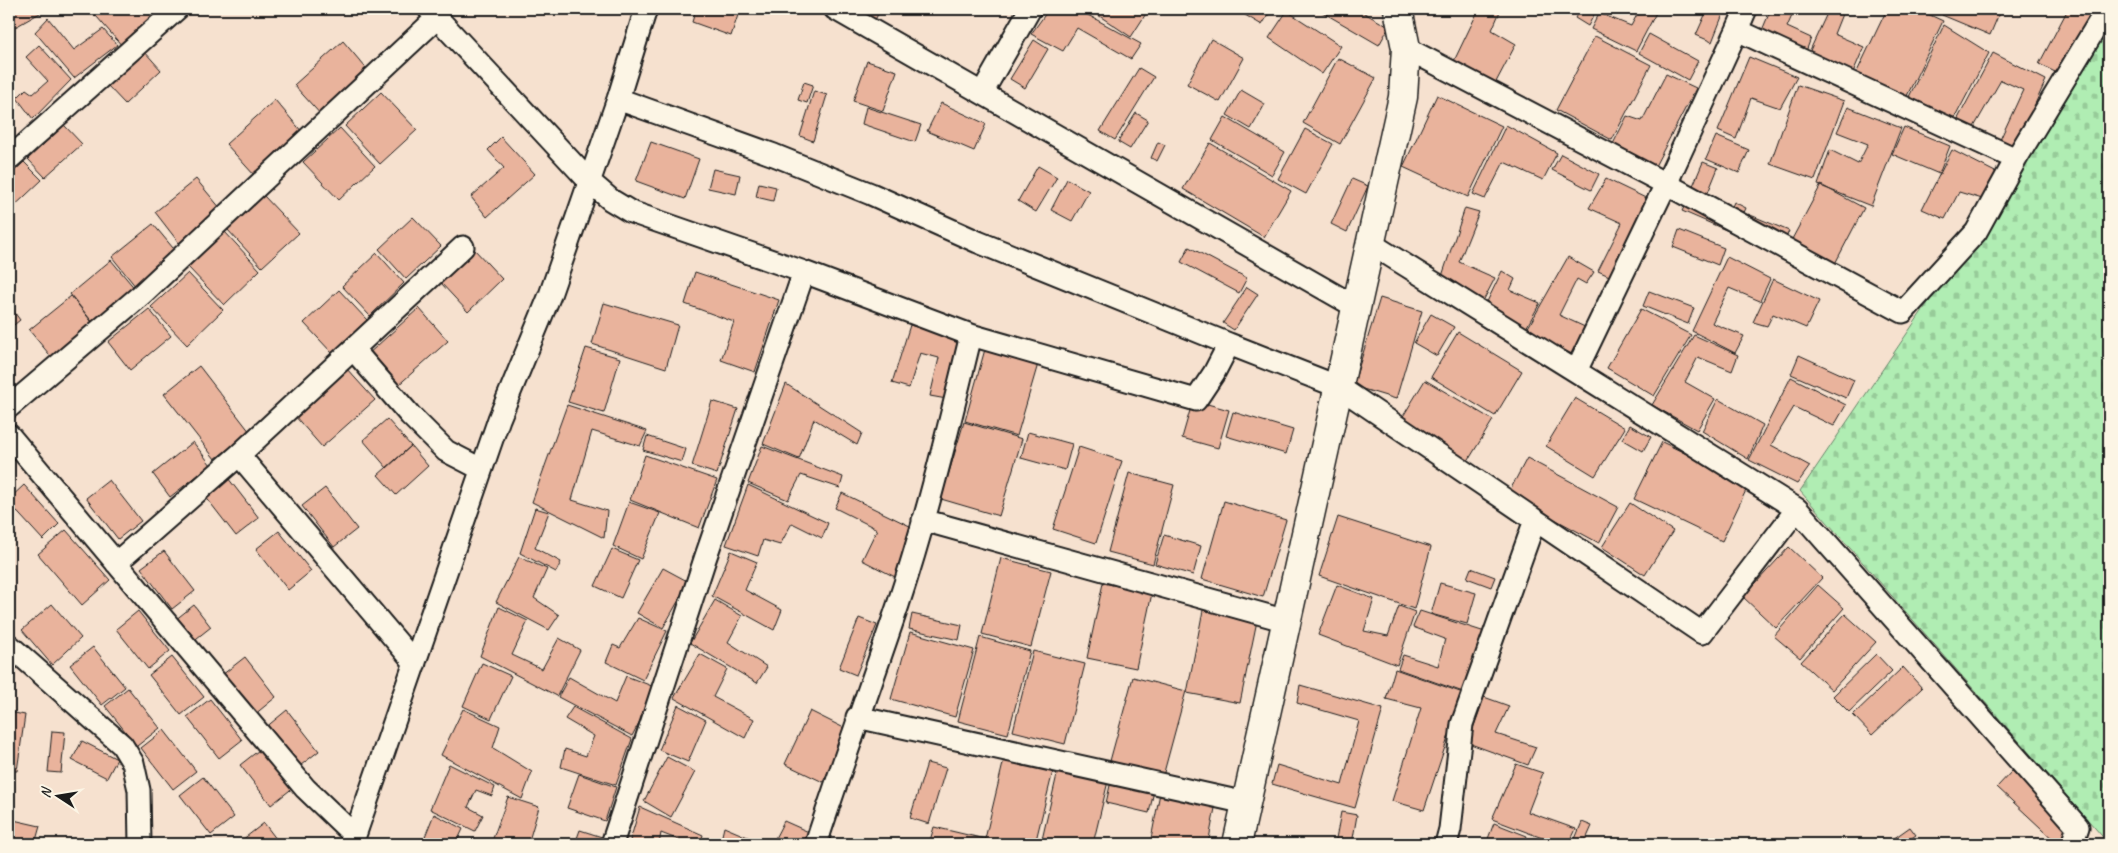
<svg xmlns="http://www.w3.org/2000/svg" width="2118" height="853" font-family="Caveat,sans-serif">
<style>
.cemetery{fill:url(#cemetery-stones);stroke:#668468}
.building{fill:#e9b39c;stroke:#1c1c1c}
.lines{fill:none;stroke-linecap:round;stroke-linejoin:round}
.street-casing{stroke:#1c1c1c;stroke-width:25}
.secondary-casing{stroke:#1c1c1c;stroke-width:31}
.street{stroke:#fcf5e5;stroke-width:21}
.secondary{stroke:#fcf5e5;stroke-width:28}
</style>
<defs>
<pattern id="cemetery-stones" width="16" height="16" patternUnits="userSpaceOnUse" patternTransform="scale(1.25)"><rect width="16" height="16" fill="#b0edb3"/><path d="M2 7V4a2 2 0 0 1 4 0v3zM10 15v-3a2 2 0 0 1 4 0v3z" fill="#97cb99"/></pattern>
</defs>
<rect width="100%" height="100%" fill="#f6e1cf"/>
<filter id="ink" filterUnits="userSpaceOnUse"><feTurbulence type="fractalNoise" baseFrequency=".02" numOctaves="2"/><feDisplacementMap in="SourceGraphic" scale="10" xChannelSelector="R" yChannelSelector="G"/><feConvolveMatrix kernelMatrix="1 2 1 2 8 2 1 2 1" color-interpolation-filters="sRGB"/></filter>
<g filter="url(#ink)">
<!-- cemetery -->
<path class="cemetery" d="M2103 28 2109 32V844L1800 491 1925 307 2002 201Z"/>
<!-- building -->
<path class="building" d="M9 9H47L10 30Z
M90 9H163L123 47Z
M696 9H740L731 36 692 22Z
M842 9H881L872 25Z
M1049 9H1077L1141 44 1131 59 1077 28 1063 51 1031 34Z
M1097 9H1149L1131 37 1095 13Z
M1235 9H1265L1270 12 1262 25Z
M1317 9H1357L1389 27 1379 45Z
M1479 9H1501L1492 30 1516 44 1496 82 1454 61Z
M1580 9H1597L1588 26 1575 18Z
M1640 9H1658L1636 51 1591 29 1599 13 1631 26Z
M1696 9H1725L1712 42 1696 35 1705 15 1696 11Z
M1771 9H1795L1787 27 1811 38 1805 54 1760 35Z
M1829 9H1844L1834 34 1864 47 1851 77 1806 59Z
M1887 9H1917L1943 21 1905 100 1855 76Z
M1945 9H2001L1990 35 1942 15Z
M2068 9H2098L2063 76 2039 64Z
M1287 11 1341 46 1322 74 1269 38Z
M48 18 74 50 103 29 117 45 74 78 35 32Z
M1944 25 1989 53 1952 123 1907 101Z
M1649 34 1698 61 1688 80 1639 53Z
M1595 36 1651 65 1612 140 1556 110Z
M1211 39 1244 58 1220 102 1187 84Z
M1034 40 1048 49 1025 88 1010 79Z
M343 41 371 74 323 117 294 85Z
M39 45 71 80 33 119 17 98 26 89 33 94 48 81 26 57Z
M144 51 161 70 125 104 107 85Z
M1993 53 2046 80 2014 150 1999 142 2023 90 2001 80 1970 134 1954 126Z
M1749 57 1797 77 1780 108 1751 98 1736 139 1718 131Z
M1338 58 1376 78 1340 144 1303 123Z
M867 61 897 71 883 111 853 101Z
M1139 68 1154 77 1115 140 1100 131Z
M1666 74 1696 88 1654 168 1612 146 1627 116 1642 121Z
M804 82 813 85 807 103 798 100Z
M1798 85 1844 101 1815 180 1770 164Z
M1241 90 1265 104 1251 129 1227 115Z
M814 91 827 95 813 141 800 136Z
M381 92 417 130 380 164 345 126Z
M1437 95 1502 126 1468 197 1403 167Z
M275 100 303 133 255 176 226 144Z
M941 103 986 124 974 151 927 131Z
M866 107 921 125 915 142 862 124Z
M1848 107 1901 128 1871 206 1818 185 1830 150 1858 164 1868 144 1837 132Z
M1136 113 1148 120 1130 149 1118 142Z
M1225 117 1285 152 1272 175 1212 140Z
M64 125 82 144 45 177 28 159Z
M1506 125 1557 153 1543 180 1504 162 1485 199 1473 194Z
M1904 127 1950 146 1939 174 1892 154Z
M340 128 375 166 339 200 303 162Z
M1305 129 1333 144 1306 194 1278 179Z
M1716 136 1749 150 1739 173 1706 159Z
M501 137 535 174 487 217 471 197 504 168 488 150Z
M651 142 699 159 685 199 636 181Z
M1158 142 1165 145 1157 161 1151 158Z
M1210 143 1291 191 1264 237 1183 189Z
M1952 150 2003 176 1989 201 1959 192 1945 219 1922 209Z
M1561 154 1599 174 1591 190 1552 170Z
M24 162 42 180 9 211V176Z
M1703 162 1718 168 1707 195 1692 188Z
M1038 166 1057 177 1036 212 1018 201Z
M713 169 740 175 736 194 708 188Z
M196 179 221 209 179 243 155 212Z
M1067 179 1089 191 1072 221 1051 210Z
M1352 179 1368 186 1347 232 1331 224Z
M1606 179 1654 202 1616 279 1598 271 1622 223 1589 208Z
M759 183 776 187 773 201 756 197Z
M1821 185 1864 208 1827 279 1783 256Z
M1692 192 1731 209 1734 202 1746 208 1735 234 1682 211Z
M263 195 299 233 262 267 227 229Z
M1465 208 1479 212 1459 262 1495 278 1481 305 1440 282Z
M1748 214 1789 231 1779 253 1739 236Z
M413 217 441 246 406 279 379 249Z
M153 224 178 254 136 287 112 257Z
M1679 230 1724 248 1718 265 1673 247Z
M225 232 260 270 224 305 188 267Z
M1189 247 1247 278 1239 293 1181 262Z
M474 249 502 279 468 312 440 282Z
M377 253 404 283 370 316 342 286Z
M1568 257 1594 272 1586 284 1577 279 1559 315 1587 328 1572 354 1526 331Z
M1727 257 1770 279 1760 301 1729 288 1712 323 1744 336 1735 353 1692 331Z
M111 260 136 290 94 324 70 294Z
M1502 271 1515 279 1510 290 1540 303 1525 330 1484 308Z
M695 272 779 300 755 372 721 360 734 322 685 304Z
M188 273 223 310 187 345 151 307Z
M1773 279 1819 301 1806 328 1773 314 1767 326 1753 322Z
M1247 287 1258 294 1234 330 1223 323Z
M339 290 367 320 332 353 304 323Z
M1649 291 1694 308 1688 324 1643 306Z
M71 296 95 326 54 360 29 330Z
M1380 298 1422 311 1396 399 1353 386Z
M604 303 678 325 666 368 592 344Z
M9 305 20 320 9 329Z
M419 308 448 341 395 388 367 355Z
M149 309 171 336 130 370 108 342Z
M1641 309 1691 335 1654 396 1607 368Z
M1431 314 1454 327 1437 356 1414 343Z
M910 325 968 343 952 400 930 396 939 358 920 353 909 388 892 383Z
M1458 332 1522 371 1495 416 1431 377Z
M1694 335 1738 355 1732 371 1698 357 1685 382 1715 399 1697 430 1652 405Z
M987 342 1040 357 1017 436 965 421Z
M586 348 620 358 604 413 568 402Z
M1799 355 1854 380 1846 398 1791 374Z
M199 366 250 432 215 459 164 394Z
M346 368 375 400 322 447 294 415Z
M1791 377 1846 405 1834 426 1794 407 1771 445 1810 466 1797 484 1749 460Z
M1425 380 1493 420 1466 464 1399 423Z
M9 381 16 390 9 396Z
M786 384 862 433 857 445 814 419 799 459 763 444Z
M1575 398 1625 428 1595 476 1546 446Z
M1718 399 1763 425 1748 459 1702 431Z
M1193 400 1229 410 1218 448 1182 438Z
M712 401 738 409 717 474 692 466Z
M567 405 647 431 640 446 592 431 572 500 607 511 604 538 532 502Z
M1233 412 1293 430 1286 454 1226 436Z
M387 419 411 446 387 468 363 440Z
M964 422 1022 439 999 516 941 499Z
M1630 425 1651 437 1643 451 1622 439Z
M1028 432 1072 444 1065 470 1021 458Z
M647 436 686 449 682 462 643 450Z
M193 442 211 465 170 497 153 474Z
M1662 442 1749 484 1722 541 1634 499Z
M411 446 428 466 396 495 378 475Z
M762 446 843 477 840 488 801 475 788 500 748 483Z
M1079 447 1122 461 1096 543 1053 529Z
M645 455 717 480 699 528 630 500Z
M1527 458 1618 507 1599 543 1508 494Z
M1129 473 1174 485 1153 564 1108 552Z
M228 478 259 518 236 536 205 496Z
M109 480 141 521 118 539 86 498Z
M24 485 59 524 43 540 9 503V499Z
M748 485 828 523 822 538 792 523 780 545 763 540 758 556 726 545Z
M325 488 357 529 334 547 302 506Z
M842 493 918 530 895 577 862 560 877 529 835 508Z
M1224 501 1286 520 1263 597 1202 579Z
M629 502 660 513 641 559 613 546Z
M1630 503 1673 531 1645 575 1602 547Z
M535 508 549 512 535 548 561 562 556 572 520 553Z
M1338 517 1431 547 1414 609 1319 576Z
M66 530 110 580 82 605 38 554Z
M279 531 311 571 288 590 256 549Z
M1164 535 1201 546 1193 575 1155 564Z
M1789 547 1822 578 1776 628 1743 597Z
M612 549 638 560 621 598 595 586Z
M164 551 195 591 172 609 141 568Z
M731 551 757 562 745 590 782 610 774 630 712 596Z
M519 557 547 569 534 598 559 615 549 630 496 602Z
M1001 558 1051 571 1031 647 982 634Z
M663 568 689 582 663 628 637 613Z
M1471 568 1495 577 1491 587 1467 578Z
M1103 583 1152 593 1136 668 1087 658Z
M1440 583 1476 593 1467 624 1431 614Z
M1337 585 1374 599 1364 631 1388 636 1399 606 1415 612 1397 665 1318 635Z
M1818 585 1844 608 1800 658 1774 636Z
M715 600 742 616 728 642 767 667 757 683 690 643Z
M52 604 81 638 52 665 22 630Z
M194 605 211 627 192 642 175 620Z
M1204 605 1258 616 1240 703 1187 693Z
M499 607 528 621 512 655 542 669 559 638 580 650 557 696 480 656Z
M138 611 170 651 148 669 116 629Z
M1420 611 1485 632 1463 692 1398 669 1403 655 1438 666 1445 639 1413 627Z
M912 614 962 625 959 640 909 629Z
M1845 614 1876 642 1832 690 1801 662Z
M638 618 667 631 643 680 606 662 613 645 620 648Z
M859 618 877 625 856 675 839 668Z
M910 632 974 650 955 717 891 699Z
M980 637 1030 651 1008 734 958 721Z
M93 647 125 687 102 705 70 665Z
M1033 651 1085 664 1065 744 1013 731Z
M700 654 727 669 713 697 754 719 745 738 674 698Z
M1876 654 1892 671 1849 712 1833 696Z
M172 657 204 697 181 715 149 675Z
M245 657 276 697 254 715 222 675Z
M482 663 511 676 491 719 463 706Z
M1903 667 1922 688 1872 735 1853 715Z
M1395 669 1463 693 1424 810 1392 801 1421 708 1386 699Z
M626 676 657 688 632 736 558 697 569 677 615 703Z
M1133 677 1186 691 1163 776 1110 761Z
M1300 685 1383 709 1355 808 1272 784 1277 765 1342 785 1359 721 1297 703Z
M128 688 160 728 137 746 105 706Z
M1484 697 1509 706 1496 734 1536 747 1528 765 1468 743Z
M210 699 242 740 219 758 187 717Z
M678 705 706 720 688 762 659 750Z
M573 707 632 739 616 785 561 767 565 749 586 756 594 736 565 719Z
M463 709 500 726 493 748 532 772 522 799 441 755Z
M287 710 319 751 296 769 265 728Z
M810 711 848 730 823 782 785 764Z
M9 712 25 715 17 771H9Z
M164 730 196 771 173 789 141 748Z
M52 731 65 732 61 773 48 772Z
M82 741 117 759 107 778 72 760Z
M263 747 294 787 271 805 240 765Z
M1005 755 1054 767 1035 844H1008L985 839Z
M667 757 695 772 671 817 644 801Z
M927 763 946 768 929 824 910 818Z
M449 764 495 787 492 796 476 790 468 807 483 815 475 831 430 809Z
M1516 764 1543 773 1528 812 1576 829 1569 844H1558L1492 819Z
M1059 766 1109 777 1093 844H1041Z
M2012 771 2072 828 2057 843 1997 787Z
M579 774 616 787 605 821 567 808Z
M203 777 234 817 211 835 180 795Z
M1111 781 1154 791 1149 813 1106 803Z
M1160 793 1216 803 1208 844H1150Z
M508 797 539 807 528 844H491Z
M640 807 703 835 700 844H689L661 833 659 844H629Z
M1341 812 1357 815 1352 844H1335Z
M434 814 463 829 456 844H422Z
M9 819 40 826 35 844H9Z
M784 821 811 833 806 844H772Z
M1582 822 1592 826 1584 844H1573Z
M264 823 280 844H237Z
M1494 823 1527 836 1524 844H1486Z
M724 827 764 844H720Z
M934 827 985 839 1008 844H929Z
M1910 827 1916 835 1903 844H1897L1893 839Z
M580 830 605 838 603 844H575Z
M2036 838 2047 844H2032Z
M1269 841 1287 844H1268Z"/>
<g class="lines">
<defs>
<path id="street" d="M429 9 589 181 611 200 631 212 804 272 971 335 1196 400 1214 373 1229 344 1339 387 1702 633 1797 509 1370 243
M835 9 1356 307
M1737 30 2016 159 1976 232 1903 312 1666 184Z
M1737 30 1746 9
M1406 48 1666 184 1576 371
M982 93 1030 9
M618 99 774 155 871 194 978 242 1229 344
M9 159 177 9
M2016 159 2107 9
M353 349 410 415 446 451 481 469
M9 407 141 295 438 17
M9 435 305 788 355 836
M239 455 463 247
M1797 509 2078 827 2072 844
M923 520 1287 621
M116 563 239 455 415 663
M9 645 122 745 133 763 139 790 140 844
M857 717 1246 803
M352 844 499 419 550 295 618 99 646 9
M612 844 705 559 804 272
M816 844C842 764 871 685 898 605 927 517 949 426 971 335
M1446 844 1450 829 1462 724 1535 520"/>
<path id="secondary" d="M1237 844 1403 97 1406 48 1398 9"/>
</defs>
<!-- street casing -->
<use href="#street" class="street-casing"/>
<!-- secondary casing -->
<use href="#secondary" class="secondary-casing"/>
<!-- street -->
<use href="#street" class="street"/>
<!-- secondary -->
<use href="#secondary" class="secondary"/>
</g>
</g>
<!-- margin -->
<rect width="2118" height="853" fill="none" stroke="#fcf5e5" stroke-width="30"/>
<rect x="15" y="15" width="2088" height="823" fill="none" stroke="#1c1c1c" stroke-width="2" filter="url(#ink)"/>
<!-- north arrow -->
<g transform="translate(58 796) rotate(282)" stroke="#fcf5e5" stroke-width="4" paint-order="stroke">
<path d="M0-4L9 19L0 12L-9 19Z" fill="#1c1c1c"/>
<text y="-8" font-size="14" font-weight="bold" text-anchor="middle" fill="#1c1c1c">N</text>
</g>
</svg>
